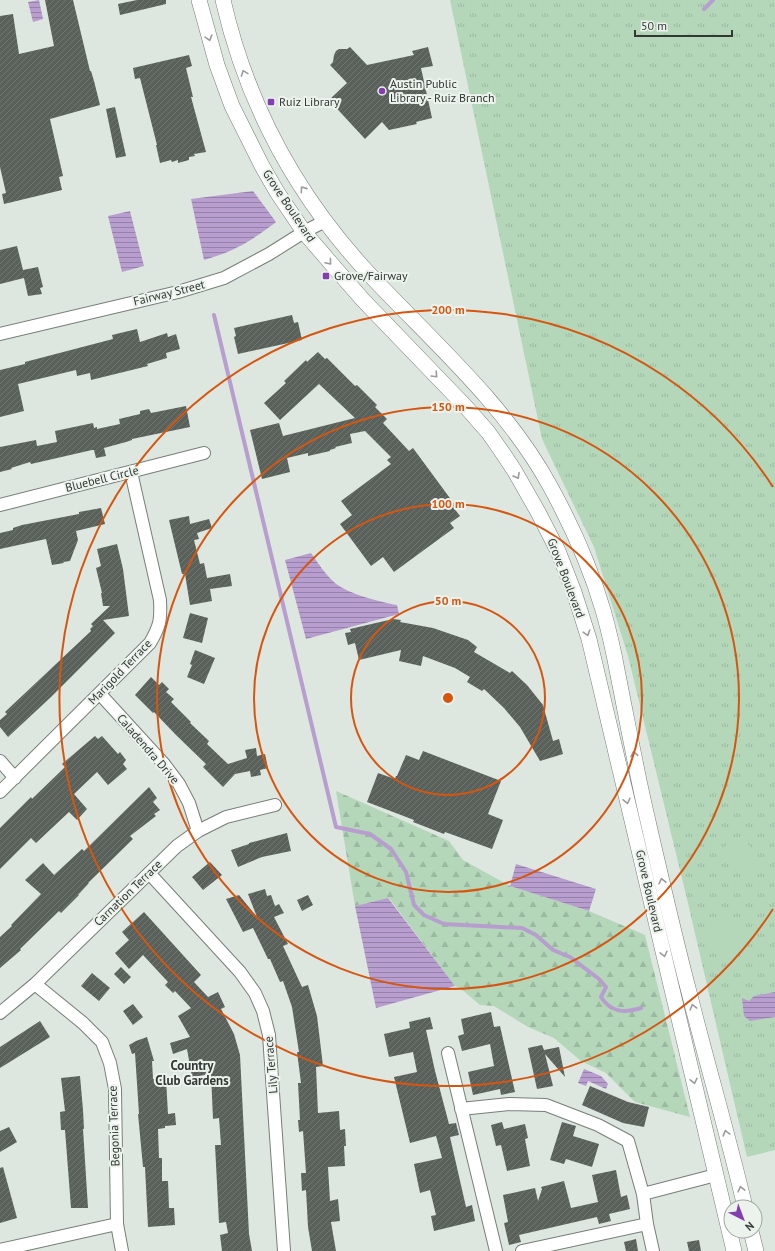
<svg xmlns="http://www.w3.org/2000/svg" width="775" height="1251" font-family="'PT Sans',sans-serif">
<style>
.grass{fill:url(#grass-tufts)}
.forest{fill:url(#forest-firs)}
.pitch{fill:#b4d7ba}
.water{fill:url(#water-rules)}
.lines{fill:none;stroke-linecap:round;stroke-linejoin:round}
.stream{stroke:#b89dcf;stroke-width:4}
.building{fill:url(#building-hatch)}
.minor-casing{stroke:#777f78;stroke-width:14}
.tertiary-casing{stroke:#777f78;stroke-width:16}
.minor{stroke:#fff;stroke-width:12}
.tertiary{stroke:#fff;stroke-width:15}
.oneway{stroke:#9a9c9a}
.ring{fill:none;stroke:#d65610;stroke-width:2}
.poi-dot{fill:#833eb1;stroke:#ebf3ec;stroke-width:1.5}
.labels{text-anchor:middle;stroke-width:4;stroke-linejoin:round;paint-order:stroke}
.poi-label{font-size:12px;fill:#343835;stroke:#ebf3ec;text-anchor:start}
.street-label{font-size:12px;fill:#343835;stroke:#ebf3ec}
.neighbourhood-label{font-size:13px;font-weight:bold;fill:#343835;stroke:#ebf3ec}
.centre{fill:#d65610;stroke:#ebf3ec;stroke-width:2}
.ring-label{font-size:12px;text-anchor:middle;font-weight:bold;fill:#d65610;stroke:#ebf3ec;stroke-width:4;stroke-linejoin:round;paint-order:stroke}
</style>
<defs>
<pattern id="grass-tufts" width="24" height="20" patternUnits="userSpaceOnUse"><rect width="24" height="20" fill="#b4d7ba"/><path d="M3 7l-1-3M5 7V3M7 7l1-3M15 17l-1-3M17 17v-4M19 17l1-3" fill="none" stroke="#9bb9a0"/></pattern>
<pattern id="forest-firs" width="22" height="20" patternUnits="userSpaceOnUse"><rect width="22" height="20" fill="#b4d7ba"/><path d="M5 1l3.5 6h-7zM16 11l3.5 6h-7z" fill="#9bb9a0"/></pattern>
<pattern id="water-rules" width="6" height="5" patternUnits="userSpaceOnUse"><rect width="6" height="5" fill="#b89dcf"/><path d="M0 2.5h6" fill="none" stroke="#9681a9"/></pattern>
<pattern id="building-hatch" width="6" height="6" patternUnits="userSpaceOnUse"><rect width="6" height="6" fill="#5a615b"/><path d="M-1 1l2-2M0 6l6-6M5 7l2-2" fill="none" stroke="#6f7570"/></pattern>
</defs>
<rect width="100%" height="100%" fill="#dde6df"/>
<!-- grass -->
<path class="grass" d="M450 0H775V1150L747 1157 687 899 628 656 594 547 542 439Z"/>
<!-- forest -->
<path class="forest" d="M336 791 449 841 463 860 510 886 589 911 645 935 690 1117 635 1102 606 1073 581 1061 554 1038 528 1027 494 1006 480 1005 460 988 455 986 389 898 355 906Z"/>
<!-- pitch -->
<path class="pitch" d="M741 839 749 845 756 860C750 888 709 856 729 843 733 841 736 839 741 839Z
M728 916C733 919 740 922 743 927 748 937 741 957 731 961 716 958 694 937 711 923 717 919 721 917 728 916Z"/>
<!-- water -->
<path class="water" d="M39 0 43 19 33 22 28 2Z
M253 191 276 222C251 241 235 251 204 260L191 199Z
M130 211 144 266 122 272 108 216Z
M311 553C318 563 325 574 335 583 348 594 380 602 397 605L399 614 306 639 285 560Z
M516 864 596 889 589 911 510 886Z
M388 898 455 986 376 1008 355 906Z
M775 992V1017L750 1021 744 1016 742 998 749 1001 754 996Z
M584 1069 601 1076 608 1084 606 1089 588 1081 586 1086 578 1083Z"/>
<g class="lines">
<!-- stream -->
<path class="stream" d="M704 9 713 0
M214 315 336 827 370 834 391 849 406 872 414 905 424 915 444 924 522 928 536 935 553 950 570 957 599 979 606 987 601 997C611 1013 625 1013 641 1008"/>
</g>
<!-- building -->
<path class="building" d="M45 0H73L90 71H91L94 81 100 105 50 119 63 176 59 177 62 190 4 204 2 194 6 193 0 167V16L13 14 19 54 54 46Z
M137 0H166V4L120 15 118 4Z
M350 47 367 65 414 55 412 51 428 47 433 66 421 68 432 118 416 122 417 124 389 130 382 122 365 139 329 100 347 83 330 65 333 62 334 55 336 51 339 49H347Z
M189 55 192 66 186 68 193 97H191L206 152 194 154 195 156 189 157V160L178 163V160L172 162 171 160 160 163 156 145H157L140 78 135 79 133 68Z
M115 107 126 156 116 158 106 109Z
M17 246 23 270 38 267 43 287 40 288 42 294 28 296 24 278 0 284V250Z
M292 315 294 323 298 322 302 340 238 354 234 337 236 336 234 328Z
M137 329 140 342 167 333 168 337 176 334 180 349 166 353 167 358 147 364 148 366 91 380 90 373 77 376 76 370 18 384 24 411 0 417V370L25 364V362L113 339 112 335Z
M318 352 325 359 327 358 355 386 357 385 377 405 375 407 387 419 383 423 409 451 413 448 455 505 453 507 460 516 450 523 454 528 394 572 383 557 371 566 340 524 352 515 341 501 391 464 387 460 391 457 365 431 350 434 352 443 335 447 336 448 330 450V451L308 456V453L287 458 290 472 262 479 250 430 279 423 283 436 355 418 319 384 280 420 264 403 286 383 284 381 306 360 307 362Z
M186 406 190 427 132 439V440L126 442 104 448 106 456 96 458 94 450H92L31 464 30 462 11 468 12 469 0 472V447L36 440 37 446 57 442 55 431 93 423 94 428 97 427V429L120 424 119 419 140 414V411L149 409 151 413Z
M101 508 105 524 76 531 78 540 70 561 63 562 64 563 52 565 46 539 0 549V533L13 530V528L22 525 79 514V512Z
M189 516 190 524 209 519 212 528 197 533 199 539 194 540 200 564 204 563 207 578 230 574 232 586 210 589 212 601 190 605 185 574H182L169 520Z
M117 544 123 569 129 616 103 620 115 633 51 697 8 737 0 727V720L7 714 5 712 91 631 90 629 93 626 91 624 110 606H103L101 593H102L96 568 101 566 97 549Z
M190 613 208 618 202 643 183 638Z
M393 619 401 620 400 622 433 628 468 640 477 647 474 652 510 673 512 671 527 685 543 705 553 741 559 739 563 754 540 761 520 727 504 708 484 689 482 691 467 682 470 677 455 668 423 656 421 666 399 661 401 650 359 660 355 643 348 645 345 633 351 632 350 629Z
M195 650 215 658 204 684 187 677 192 665 190 664Z
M151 677 159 685 162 682 169 689 166 692 174 699 171 702 191 722 190 723 209 741 207 744 228 764 247 758 245 750 256 748 257 756 265 754 268 768 260 770 261 775 251 777 250 771 235 774 223 787 203 767 206 764 176 735 154 712 153 713 135 695Z
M95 736 98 739 102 736 118 754 120 752 126 760 123 764 127 769 108 785 97 772 74 794 87 809 77 820 69 812 36 843 31 838 0 869V828L31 797 32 799 65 767 62 764Z
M423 751 501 781 488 814 503 820 492 849 445 832 444 834 413 822 414 820 367 802 378 773 395 779 396 776H397L406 755 419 760Z
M149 787 157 798 153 802 160 810 154 814 156 816 130 836 133 839 88 883H89L78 895H79L61 913 59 911 20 949 21 950 0 968V937L12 926 11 925 41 894 25 880 43 863 54 875 82 849 84 851Z
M287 833 291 851 262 857 238 867 231 850 249 844V843Z
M210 862 222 875 203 890 192 877Z
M265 889 267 896 271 895 275 906 279 904 284 913 274 917 288 944 283 946 302 987 308 985 317 1016 323 1066 316 1067 318 1113 339 1111 340 1130 345 1129 346 1146H344L345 1166 328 1167 330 1201 338 1199 340 1221 331 1222 336 1251H312L308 1227 306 1190 302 1191 301 1173H306L303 1131 299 1132 298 1120H300L298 1083H301L297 1052H299L292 1007 283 981 280 982 270 959H268L253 928 243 932 226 899 239 895 257 917 248 894Z
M308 895 313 905 302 911 297 900Z
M144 912 201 975 194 982 208 997 218 992 225 1007 221 1009 234 1034 240 1055 249 1234 252 1251H222L220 1235 228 1233 226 1222 219 1223 215 1145H221L219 1118 213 1119 211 1074 192 1077 187 1049 173 1054 170 1043 190 1037 178 1016 191 1008 175 991 173 993 165 985 168 982 143 955 129 969 115 953 129 940 122 932Z
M121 967 131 977 124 984 114 974Z
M92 973 110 988 99 1001 81 986Z
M133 1004 143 1017 133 1025 123 1011Z
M491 1012 494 1027 500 1026 515 1092 501 1095 500 1089 473 1095 468 1072 494 1066 490 1044 462 1051 458 1036 464 1034 461 1019Z
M430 1017 433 1029 426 1030 435 1071 449 1124 456 1123 459 1135 450 1137 466 1207 472 1205 475 1221 434 1231 431 1216 436 1215 430 1190 420 1193 414 1164 442 1158 436 1136 410 1143 394 1077 417 1072 413 1052 389 1057 384 1034 410 1028 409 1022Z
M40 1021 50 1037 0 1068V1047Z
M147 1037 154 1061H152L153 1079H166L168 1114 175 1113 176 1125 165 1126V1128L158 1129 159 1158H162V1181H168L169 1208H174L175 1225 148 1227 145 1167H143L138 1114H139L135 1053 132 1054 129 1045 136 1041Z
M542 1045 544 1050 559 1047 565 1077 545 1054 553 1086 537 1089 528 1048Z
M80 1076 83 1110 84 1129H83L88 1208H71L65 1130H61L60 1112 65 1111 61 1078Z
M590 1086 628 1102 649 1107 644 1127 623 1123 582 1105Z
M502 1122 504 1129 525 1124 528 1138 525 1139 530 1166 507 1171 501 1145 496 1146 491 1125Z
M562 1122 576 1126 573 1136 599 1144 592 1167 566 1159 564 1164 550 1160Z
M9 1127 17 1142 0 1152V1131Z
M3 1167 17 1218 0 1223V1168Z
M616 1170 621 1197 627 1195 630 1209 609 1214 611 1221 599 1224 597 1217 519 1235 521 1242 509 1245 504 1223 508 1222 503 1195 535 1188 538 1201 542 1189 541 1187 564 1181 571 1208 598 1202 592 1175Z
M636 1239 638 1251H626L624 1242Z
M699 1240 701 1251H689L687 1242Z"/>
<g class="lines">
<defs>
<path id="minor" d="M0 334 178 292 224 278 269 254 304 232 325 221
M0 505 204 453
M100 694 164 764 179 784 189 803 198 831
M0 761 15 778
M0 792 150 643C160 626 161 620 160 600L131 472
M149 873 240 972 255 993 263 1011 269 1035 284 1251
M35 984 83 1023 102 1042 110 1063 115 1089 117 1224 122 1251
M0 1013 35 984 177 846 198 831 226 817 275 805
M448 1053 496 1251
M461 1109 509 1104 546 1105 598 1125 628 1141 643 1194
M0 1250 117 1224
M522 1251 647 1224
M653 1251 647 1224 643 1194 716 1175"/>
<path id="tertiary" d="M199 0 217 65 232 106 262 166 277 192 304 232 335 268 363 300 466 407 488 432 502 452 514 470 538 512 558 551 574 592 589 639 734 1251
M223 0C247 105 297 197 371 276 434 343 505 404 550 486 572 526 590 566 603 610 609 631 614 653 618 675 627 720 635 764 645 808 659 869 673 931 689 992 707 1064 728 1135 745 1207
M751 1231 756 1251"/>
</defs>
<!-- minor casing -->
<use href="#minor" class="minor-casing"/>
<!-- tertiary casing -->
<use href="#tertiary" class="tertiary-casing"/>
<!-- minor -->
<use href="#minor" class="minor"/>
<!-- tertiary -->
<use href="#tertiary" class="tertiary"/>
</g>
<!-- one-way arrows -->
<defs><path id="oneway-chevron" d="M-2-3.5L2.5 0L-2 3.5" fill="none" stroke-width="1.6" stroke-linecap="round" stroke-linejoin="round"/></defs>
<g class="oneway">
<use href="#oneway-chevron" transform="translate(209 38) rotate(74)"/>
<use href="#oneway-chevron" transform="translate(244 73) rotate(-110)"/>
<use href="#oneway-chevron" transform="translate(303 189) rotate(-125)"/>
<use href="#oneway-chevron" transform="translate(329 262) rotate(50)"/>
<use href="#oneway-chevron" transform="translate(435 375) rotate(46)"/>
<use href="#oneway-chevron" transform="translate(517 476) rotate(60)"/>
<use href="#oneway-chevron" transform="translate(587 633) rotate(73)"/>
<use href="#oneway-chevron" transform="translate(634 754) rotate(-101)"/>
<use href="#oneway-chevron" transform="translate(627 801) rotate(77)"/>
<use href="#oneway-chevron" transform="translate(662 881) rotate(-103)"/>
<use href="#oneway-chevron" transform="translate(664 954) rotate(77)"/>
<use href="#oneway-chevron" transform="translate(693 1007) rotate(-105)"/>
<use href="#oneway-chevron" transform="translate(694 1081) rotate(77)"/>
<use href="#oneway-chevron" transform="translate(726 1133) rotate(-105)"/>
<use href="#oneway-chevron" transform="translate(741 1189) rotate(-104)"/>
</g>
<!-- distance rings -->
<g class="ring">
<circle cx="448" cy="698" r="97"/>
<circle cx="448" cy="698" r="194"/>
<circle cx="448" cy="698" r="291"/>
<path d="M773 909A388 388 0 1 1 773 487"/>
</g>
<!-- markers -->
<g class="poi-dot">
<circle cx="382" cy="91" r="4"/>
<rect x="267" y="98" width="8" height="8" rx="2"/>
<rect x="322" y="272" width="8" height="8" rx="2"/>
</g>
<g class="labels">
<!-- poi labels -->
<g class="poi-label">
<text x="390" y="88">Austin Public<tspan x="390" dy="14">Library - Ruiz Branch</tspan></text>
<text x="279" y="106">Ruiz Library</text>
<text x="334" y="280">Grove/Fairway</text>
</g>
<!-- street labels -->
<g class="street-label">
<text transform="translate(289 206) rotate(56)" y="4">Grove Boulevard</text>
<text transform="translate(169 293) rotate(-14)" y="4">Fairway Street</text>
<text transform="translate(102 479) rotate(-14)" y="4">Bluebell Circle</text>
<text transform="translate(566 578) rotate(69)" y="4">Grove Boulevard</text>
<text transform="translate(120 672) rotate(-46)" y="4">Marigold Terrace</text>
<text transform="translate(148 749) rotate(49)" y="4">Caladendra Drive</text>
<text transform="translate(649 891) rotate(77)" y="4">Grove Boulevard</text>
<text transform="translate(128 893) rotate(-44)" y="4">Carnation Terrace</text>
<text transform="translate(271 1065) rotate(-95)" y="4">Lily Terrace</text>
<text transform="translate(114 1126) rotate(-92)" y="4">Begonia Terrace</text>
</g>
<!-- neighbourhood labels -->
<g class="neighbourhood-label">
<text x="192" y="1070">Country<tspan x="192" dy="15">Club Gardens</tspan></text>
</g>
</g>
<circle cx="448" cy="698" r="6" class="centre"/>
<g class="ring-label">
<text x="448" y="314">200 m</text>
<text x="448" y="411">150 m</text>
<text x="448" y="508">100 m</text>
<text x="448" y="605">50 m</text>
</g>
<!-- north arrow -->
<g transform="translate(743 1219) rotate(138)"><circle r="19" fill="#ebf3ec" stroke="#a2a8a3"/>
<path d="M0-3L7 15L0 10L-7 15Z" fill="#833eb1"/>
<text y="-6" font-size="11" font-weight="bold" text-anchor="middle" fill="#343835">N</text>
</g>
<!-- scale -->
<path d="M635 30v6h97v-6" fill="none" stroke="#343835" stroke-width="2"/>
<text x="641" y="30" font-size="12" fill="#343835" stroke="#ebf3ec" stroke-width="3" paint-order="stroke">50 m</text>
</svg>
